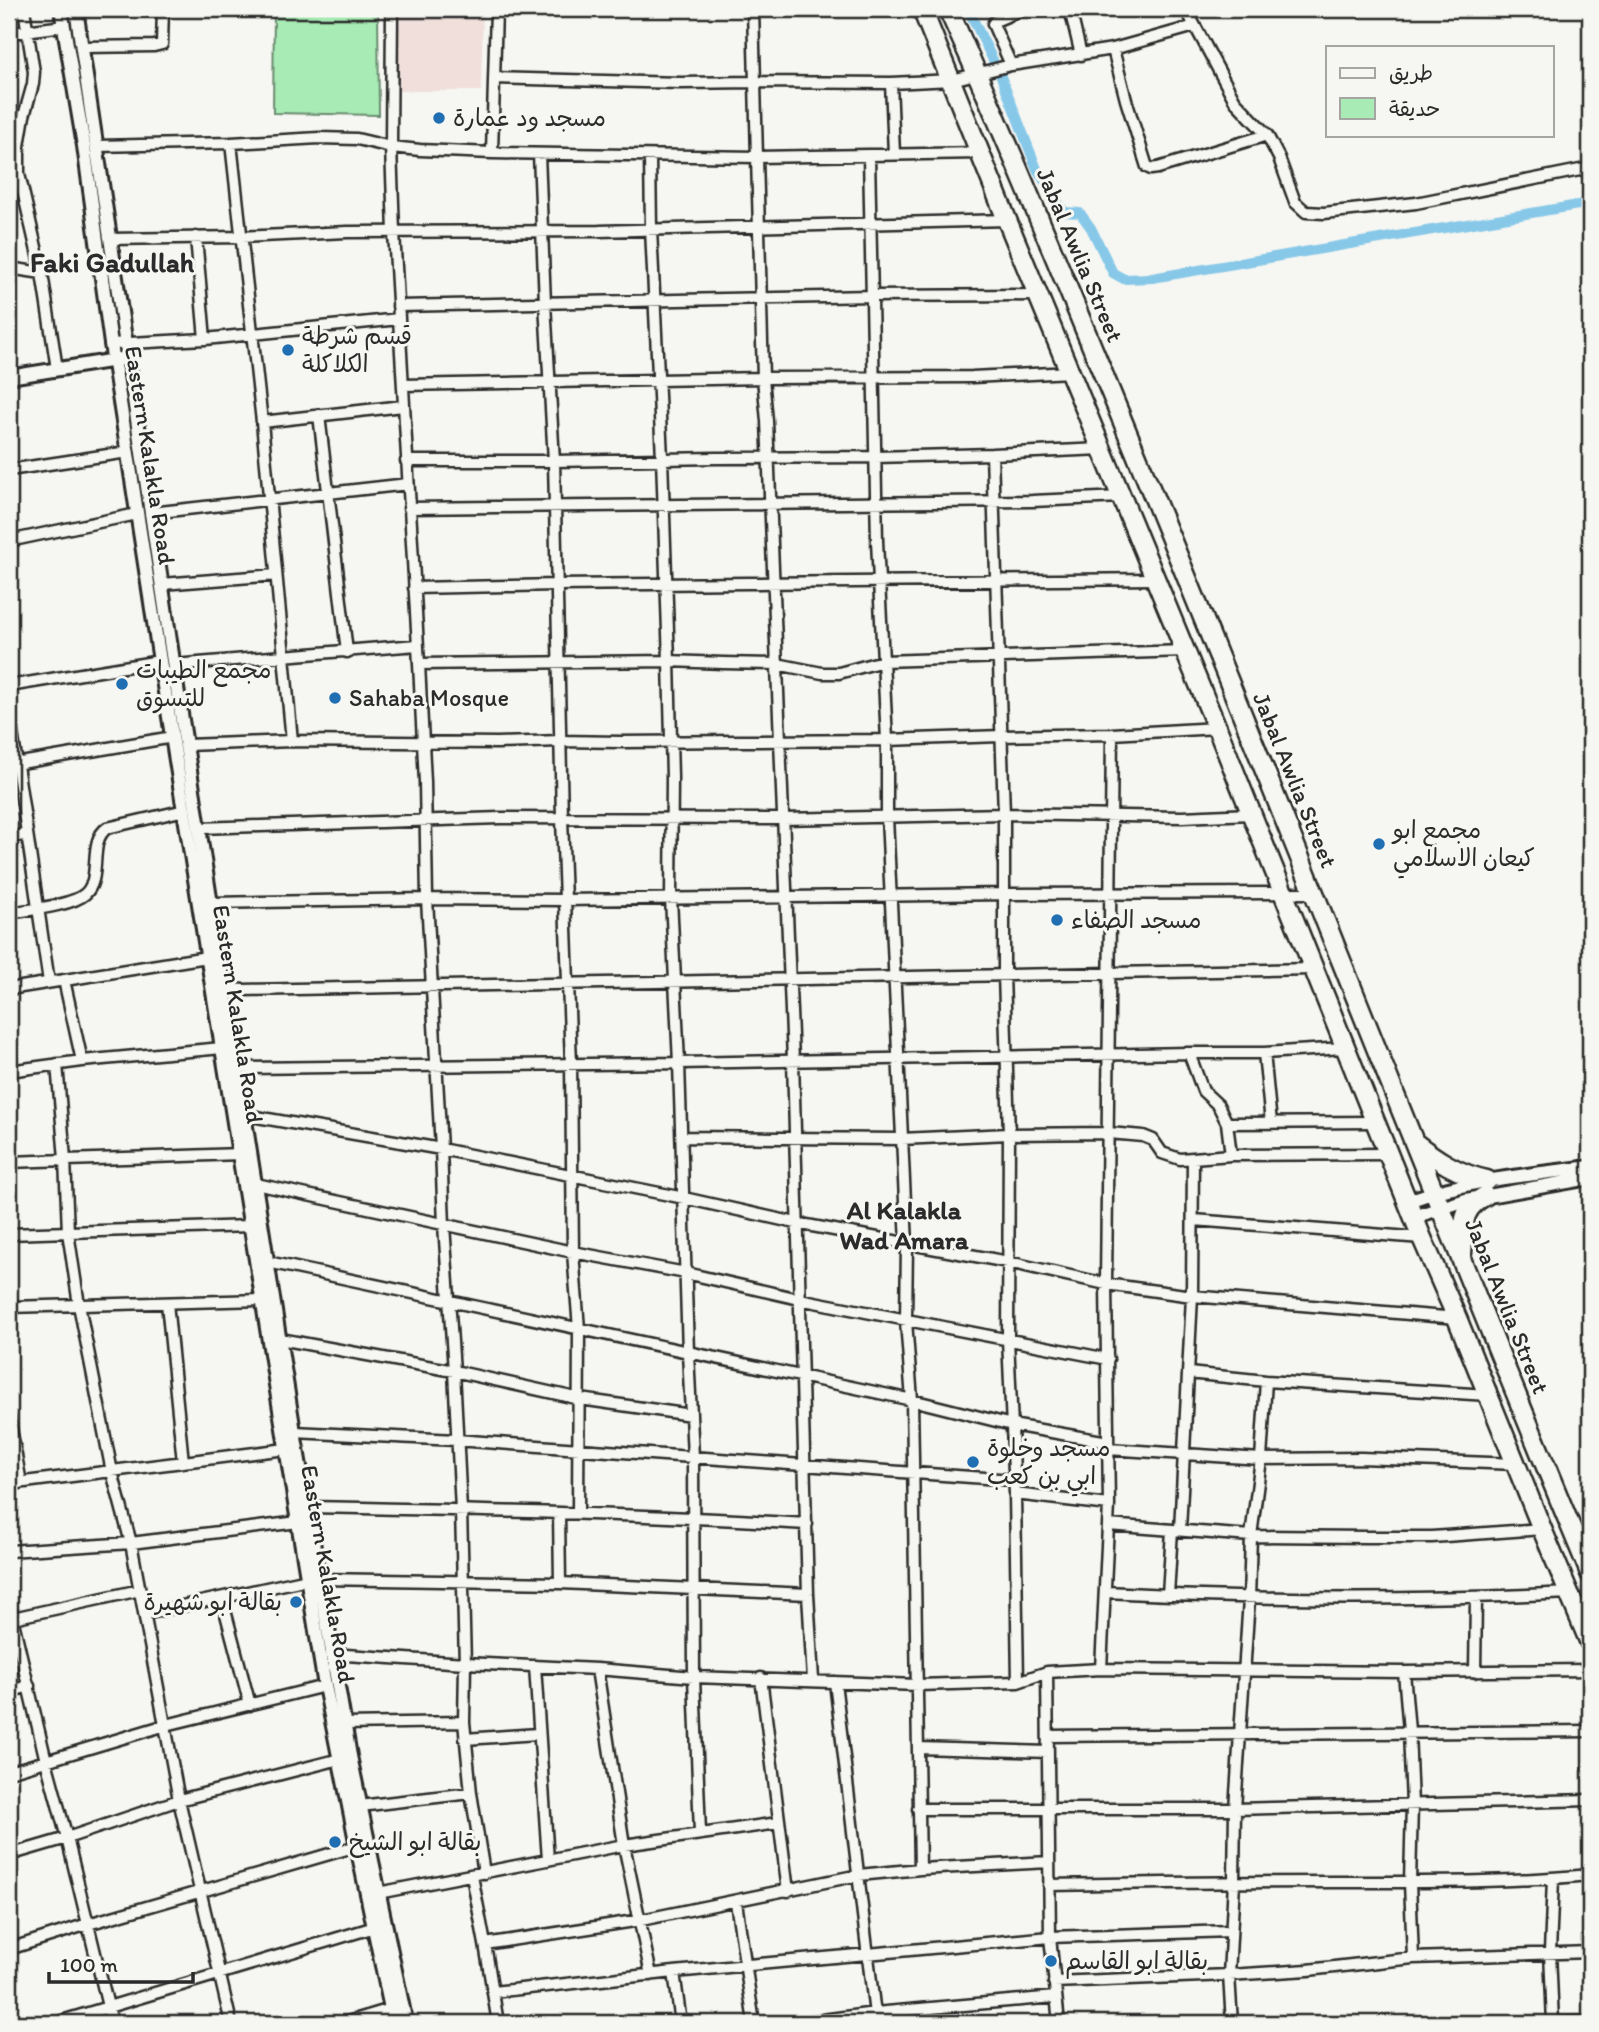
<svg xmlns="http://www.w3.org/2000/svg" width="1599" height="2032" font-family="Itim,'Playpen Sans Arabic',sans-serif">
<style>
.built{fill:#f0dfda}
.green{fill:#a8ebb4;stroke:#6a8b70;stroke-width:2}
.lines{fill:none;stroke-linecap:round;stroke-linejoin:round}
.canal{stroke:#87c8e8;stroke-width:10}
.street-casing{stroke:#2b2b2b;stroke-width:15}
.secondary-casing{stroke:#2b2b2b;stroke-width:18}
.highway-casing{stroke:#2b2b2b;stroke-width:23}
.street{stroke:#f6f6f2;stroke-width:10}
.secondary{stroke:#f6f6f2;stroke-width:12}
.highway{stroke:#f6f6f2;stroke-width:18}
.poi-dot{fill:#1f6fb2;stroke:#f6f6f2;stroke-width:2.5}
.labels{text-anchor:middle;stroke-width:6;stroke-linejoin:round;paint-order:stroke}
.poi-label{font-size:24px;fill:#2b2b2b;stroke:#f6f6f2;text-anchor:start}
.street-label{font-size:24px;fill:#2b2b2b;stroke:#f6f6f2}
.neighbourhood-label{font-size:26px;font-weight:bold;fill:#2b2b2b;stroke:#f6f6f2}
.quarter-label{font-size:28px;font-weight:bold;fill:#2b2b2b;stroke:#f6f6f2}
</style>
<rect width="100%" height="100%" fill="#f6f6f2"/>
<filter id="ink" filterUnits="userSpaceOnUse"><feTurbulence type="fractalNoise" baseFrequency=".0143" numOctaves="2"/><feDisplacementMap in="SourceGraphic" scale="14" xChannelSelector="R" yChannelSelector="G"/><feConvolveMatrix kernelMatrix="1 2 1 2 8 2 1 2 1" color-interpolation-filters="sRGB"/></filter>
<g filter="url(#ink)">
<!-- built -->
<path class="built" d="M401 9H483L481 91H399V25H400Z"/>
<!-- green -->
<path class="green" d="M274 9H378L379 115 273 113Z"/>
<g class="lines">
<!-- canal -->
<path class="canal" d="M968 9 993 60
M1000 74 1037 169 1064 212 1080 213 1091 228 1113 273 1124 279 1152 278 1590 203"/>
<defs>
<path id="street" d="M24 9 34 72 33 84 24 116 19 146V174L42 273 57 369
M392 9 391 147 394 232 419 664 425 782 427 899 441 1149 444 1225 454 1371 461 1510 465 1663 464 1722 471 1793 484 1873
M753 9 763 378 767 421 793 1060 808 1594 813 1680
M1070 9 1081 55
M1186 9 1195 26
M9 33 64 26
M82 47 154 46 162 44 163 9
M1113 49 1126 100 1147 167 1151 169 1158 168 1267 135
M1011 65 993 24 995 21 1024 9
M494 78 681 83 754 82 891 83 952 80 1011 65 1113 49 1195 26 1235 101 1267 135 1279 158 1295 202 1306 212 1324 213 1416 203 1590 168
M891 83 894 154
M231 143 262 422 292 741
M97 146 231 143 319 138 357 139 391 147 420 150 492 153 757 157 980 153
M492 153 496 9
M539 154 545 303 554 461 562 818 571 1064 573 1252 579 1329 578 1513
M650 156 651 229 662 458 669 661 672 777 671 898 679 1063 688 1352 693 1457 694 1677 700 1833
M869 156 877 541 887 740V817L907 1244 906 1321 912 1400 920 1869
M196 237 205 339
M110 239 240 237 347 232 599 231 1007 220
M9 268 42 273
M398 306 871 296 1039 295
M111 344 205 339 399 319
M403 385 763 378 972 377 1071 372
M319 415 347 652
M262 422 403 406
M992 454 1004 814V974L1009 1134 1008 1339 1015 1494 1018 1682
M406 461H554L716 458 875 457 992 454 1102 449
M9 470 128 452
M409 508 1032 501 1122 497
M151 513 408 484
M9 541 137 514
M162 584 276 575
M414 588 557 585 1155 579
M419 664 669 661 723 663 777 664 822 673H839L883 661 1185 651
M174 665 417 645
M9 686 160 661
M9 711 49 982
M187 745 292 741 497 743 560 741 621 742 887 740 1001 736 1112 734 1217 728
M9 765 173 737
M200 828 500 818 783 819 1004 814 1182 817 1251 814
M9 838 27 834
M211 903 427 899 564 900 1005 894 1313 893
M9 913C26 910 72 906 85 894 103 878 87 842 107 828L185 810
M64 980 82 1061
M218 988 244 990 1313 969
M9 989 207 957
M1189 1053 1203 1091 1218 1105 1227 1123 1231 1155
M1264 1053 1271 1123
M57 1064 65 1159 68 1232 79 1305 112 1472 131 1543 179 1800 231 2023
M238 1068 679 1063 1189 1053H1264L1344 1048
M9 1071 82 1061 222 1048
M245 1115 441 1149 684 1198 796 1223 1008 1262 1106 1284 1192 1296 1457 1318
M1227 1123 1375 1122
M682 1137 901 1139 1009 1134 1109 1133 1143 1136 1153 1140 1162 1153 1180 1159 1231 1155 1389 1154
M9 1162 240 1154
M256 1184 573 1252 686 1273 799 1299 1108 1359
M1194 1220 1422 1238
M9 1234 250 1226
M268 1262 912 1400 1012 1425 1108 1442
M167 1303 183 1462
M9 1307 262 1300
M280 1339 454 1371 580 1399 691 1415
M1188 1373 1266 1381 1488 1395
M9 1417 21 1483
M294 1432 456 1440 1013 1480
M1108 1449 1261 1459 1361 1458 1516 1464
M9 1484 286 1449
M1015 1494 1109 1505
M307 1507C474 1510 641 1514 807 1524
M559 1513 560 1583
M1108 1525 1251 1536 1367 1537H1432L1542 1529
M1180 1530 1192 1296 1193 1158
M9 1551 131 1543 298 1522
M319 1579 560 1583 808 1594
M1105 1592C1260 1600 1415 1601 1570 1593
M1168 1595 1172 1530
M222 1599 250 1705
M9 1605 46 1761 67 1838 112 2023
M145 1614 308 1579
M13 1618 140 1590
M331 1654 465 1663 597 1669 694 1677 918 1685 1018 1682 1047 1672 1101 1669 1404 1672 1590 1670
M535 1666 548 1860
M597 1669 624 1845 651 1975
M1101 1669 1109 1505 1106 1284 1112 734
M1047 1672 1050 1937 1059 2023
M1404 1672 1409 1731 1412 1805 1410 1882 1413 1958
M1475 1672 1476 1598
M761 1678 788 1891
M835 1682 876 2023
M9 1692 29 1686
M344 1724 464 1722
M1048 1736C1229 1736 1409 1731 1590 1731
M465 1739 538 1734
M918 1748 1048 1752
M9 1772 166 1725 325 1686
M360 1806 471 1793
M918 1809H1235L1590 1800
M9 1855 67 1838 179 1800 340 1759
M472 1876 485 1944 498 2023
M1049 1885C1144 1883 1240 1882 1336 1882 1420 1882 1506 1883 1590 1875
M378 1893 624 1845 778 1823
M736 1902 754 2023
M485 1944 641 1920 859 1875 920 1869 1049 1862
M9 1949 88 1924 357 1846
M674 1972 681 2023
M1054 1982 1229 1975 1308 1970 1413 1958 1590 1952
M493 1992 674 1972 1050 1937 1231 1931
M55 2023 375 1927
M344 2023 391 2009
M799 2023 875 2013 1055 1997
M1232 2023 1229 1975 1234 1882 1235 1809 1249 1599 1251 1536 1261 1459 1266 1381
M1553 2023 1550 1952 1553 1879
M1553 2023 1590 2022"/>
<path id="secondary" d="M61 9 84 146 111 344 160 661 298 1522 325 1686 357 1846 394 2023
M76 9 177 688 294 1432 350 1756 406 2023
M9 377 122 359
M1408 1201C1467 1180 1528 1175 1590 1167
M1414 1217 1466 1200 1590 1178"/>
<path id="highway" d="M922 9 1007 220 1217 728 1422 1238 1457 1318 1542 1529 1590 1643
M948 9C1018 163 1081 321 1146 478 1296 842 1438 1210 1590 1573
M1414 1142C1437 1160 1458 1174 1487 1180
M1462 1253C1465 1227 1458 1211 1485 1196"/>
</defs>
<!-- street casing -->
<use href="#street" class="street-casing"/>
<!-- secondary casing -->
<use href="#secondary" class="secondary-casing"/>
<!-- highway casing -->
<use href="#highway" class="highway-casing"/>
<!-- street -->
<use href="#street" class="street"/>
<!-- secondary -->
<use href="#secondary" class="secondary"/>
<!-- highway -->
<use href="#highway" class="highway"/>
</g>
</g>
<!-- markers -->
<g class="poi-dot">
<circle cx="439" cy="118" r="7"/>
<circle cx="288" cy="350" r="7"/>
<circle cx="122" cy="684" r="7"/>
<circle cx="335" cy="698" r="7"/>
<circle cx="1379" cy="844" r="7"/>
<circle cx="1057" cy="920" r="7"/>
<circle cx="973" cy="1462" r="7"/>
<circle cx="296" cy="1602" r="7"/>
<circle cx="335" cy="1842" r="7"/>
<circle cx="1051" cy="1961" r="7"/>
</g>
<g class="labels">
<!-- poi labels -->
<g class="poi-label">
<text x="453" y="126">مسجد ود عمارة</text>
<text x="302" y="344">قسم شرطة<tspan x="302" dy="28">الكلاكلة</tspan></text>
<text x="136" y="678">مجمع الطيبات<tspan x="136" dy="28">للتسوق</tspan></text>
<text x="349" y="706">Sahaba Mosque</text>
<text x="1393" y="838">مجمع ابو<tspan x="1393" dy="28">كيعان الاسلامي</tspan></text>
<text x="1071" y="928">مسجد الصفاء</text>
<text x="987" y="1456">مسجد وخلوة<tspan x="987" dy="28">ابي بن كعب</tspan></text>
<text x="282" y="1610" text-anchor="end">بقالة ابو شهيرة</text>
<text x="349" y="1850">بقالة ابو الشيخ</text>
<text x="1065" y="1969">بقالة ابو القاسم</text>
</g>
<!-- street labels -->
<g class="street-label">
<text transform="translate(1080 255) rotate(67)" y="8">Jabal Awlia Street</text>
<text transform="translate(150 455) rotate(81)" y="8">Eastern Kalakla Road</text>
<text transform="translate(1295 780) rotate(68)" y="8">Jabal Awlia Street</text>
<text transform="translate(238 1014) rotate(81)" y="8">Eastern Kalakla Road</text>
<text transform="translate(1507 1306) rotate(68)" y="8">Jabal Awlia Street</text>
<text transform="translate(328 1574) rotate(80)" y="8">Eastern Kalakla Road</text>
</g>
<!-- neighbourhood labels -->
<g class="neighbourhood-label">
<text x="904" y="1219">Al Kalakla<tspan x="904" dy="30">Wad Amara</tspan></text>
</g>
<!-- quarter labels -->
<g class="quarter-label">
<text x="112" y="272">Faki Gadullah</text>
</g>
</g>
<!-- margin -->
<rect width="1599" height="2032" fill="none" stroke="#f6f6f2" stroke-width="35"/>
<rect x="18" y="18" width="1564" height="1997" fill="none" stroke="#2b2b2b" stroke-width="2.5" filter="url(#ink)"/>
<!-- legend -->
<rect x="1326" y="46" width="228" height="91" fill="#f6f6f2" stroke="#a5a5a2" stroke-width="2"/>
<rect x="1340" y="68" width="35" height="10" fill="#f6f6f2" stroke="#a5a5a2" stroke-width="2"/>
<text x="1389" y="80" font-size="21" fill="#2b2b2b">طريق</text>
<rect x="1340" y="98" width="35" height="21" fill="#a8ebb4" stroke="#a5a5a2" stroke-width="2"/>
<text x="1389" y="116" font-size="21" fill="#2b2b2b">حديقة</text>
<!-- scale -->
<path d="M49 1972v10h144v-10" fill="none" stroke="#2b2b2b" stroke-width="3.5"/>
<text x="60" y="1972" font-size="21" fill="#2b2b2b" stroke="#f6f6f2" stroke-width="5" paint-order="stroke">100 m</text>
</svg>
